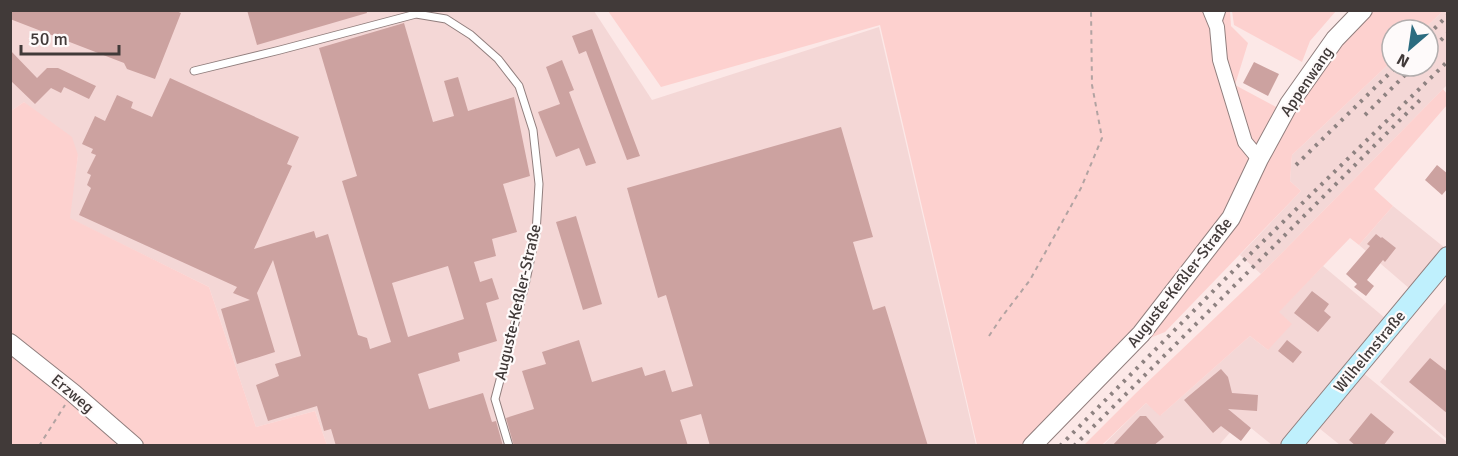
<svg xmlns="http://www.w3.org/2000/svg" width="1458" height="456" font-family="Signika,sans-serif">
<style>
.built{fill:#f4d7d6}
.green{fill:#fdd1cf}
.building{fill:#cca2a0;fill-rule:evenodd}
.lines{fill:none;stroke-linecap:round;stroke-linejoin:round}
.service-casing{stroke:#907e7d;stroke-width:9}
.minor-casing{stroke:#907e7d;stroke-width:16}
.tertiary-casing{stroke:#907e7d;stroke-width:20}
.secondary-casing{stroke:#907e7d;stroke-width:22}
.path{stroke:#b2a3a2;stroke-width:2;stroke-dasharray:4.5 4.5;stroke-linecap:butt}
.service{stroke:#fff;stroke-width:7}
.minor{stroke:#fff;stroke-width:14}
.tertiary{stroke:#fff;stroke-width:18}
.secondary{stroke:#bff0fd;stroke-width:20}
.rail{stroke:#8e8281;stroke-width:4;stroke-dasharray:3 6;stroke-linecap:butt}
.labels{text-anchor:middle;stroke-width:4.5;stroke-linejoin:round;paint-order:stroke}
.street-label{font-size:16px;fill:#413a39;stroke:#fefafa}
</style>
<rect width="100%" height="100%" fill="#fce8e7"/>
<!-- built -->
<path class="built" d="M11 11H594L652 100 879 27 976 445H327L315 411 256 427 209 287 69 218 78 155 24 102 11 111Z
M1443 11H1447V85L1261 274 1240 255 1301 191 1290 181 1292 155 1392 61V66H1428V30H1423Z
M1393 206 1445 248 1410 289 1359 245Z
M1323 266 1385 318 1350 362 1448 443 1447 446 1340 445 1304 416 1280 445H1272L1241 420 1219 445 1102 446 1146 403 1161 415 1250 336 1268 350 1278 312Z
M1447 301V439L1380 382Z"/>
<!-- green -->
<path class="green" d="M608 11H1230L1231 26 1248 43 1235 85 1280 109 1226 213 1136 330 1027 445H977L880 25 661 87Z
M1232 11V10L1336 11 1310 41 1302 62 1234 25Z
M1371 11H1443L1423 30H1392V61L1292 155 1290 181 1301 191 1165 332 1145 340 1293 109 1341 40Z
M1443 89 1447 94V105L1374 189 1393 206 1359 245 1350 238 1279 312 1292 324 1268 350 1250 336 1160 416 1146 403 1102 445H1084L1136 393 1261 274Z
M24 102 72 137 78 155 70 218 209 287 256 427 315 411 327 445H144L11 336V111Z
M10 350 118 440 114 445H11Z"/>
<!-- building -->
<path class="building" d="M10 10H174L181 13 155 79 127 69 124 63 10 19Z
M247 10H366L367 13 257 45Z
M404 23 433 122 454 116 444 81 458 77 468 111 514 97 530 176 503 184 517 232 492 239 496 256 474 262 480 282 492 278 499 299 486 303 497 341 458 353 460 361 418 374 429 409 483 393 492 422 496 421 503 446H336L331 429 324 431 317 406 268 421 256 385 279 376 275 364 301 356 273 260 257 293 275 352 237 364 221 309 250 300 233 293 237 287 79 215 91 188 87 185 91 175 87 173 96 155 91 153 93 149 82 144 95 116 105 121 117 95 133 102 131 108 152 117 170 78 299 137 287 164 292 166 254 249 314 231 316 238 328 234 358 335 367 338 370 349 391 342 342 181 357 176 319 48ZM448 266 464 319 408 337 392 283Z
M592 29 640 156 627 160 586 51 579 54 572 36Z
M10 50 37 78 47 68H58L96 86 89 99 64 87 61 93 51 88 35 104 10 80Z
M562 60 574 90 569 92 596 163 586 166 579 148 556 157 538 112 560 104 546 67Z
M1254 62 1279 74 1268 96 1243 83Z
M841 127 873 237 853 242 873 310 885 306 928 446H710L701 414 680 420 688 446H514L506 418 534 409 522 371 546 364 542 352 579 340 592 382 642 367 645 376 665 370 672 392 693 386 666 295 658 298 627 188Z
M1437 165 1448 174V188L1442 195 1425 180Z
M576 216 602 304 583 310 556 222Z
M1376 234 1381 238 1382 237 1396 248 1385 262 1383 260 1367 280 1374 286 1366 296 1354 287 1357 284 1346 274 1370 246 1367 244Z
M1312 291 1329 304 1324 311 1331 317 1318 332 1294 313Z
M1287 340 1302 352 1293 363 1278 351Z
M1430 358 1448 372V414L1409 382Z
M1221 369 1228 377 1232 393 1258 395 1257 411 1228 409 1251 428 1241 441 1221 426 1213 433 1184 400Z
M1371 413 1394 432 1383 446H1356L1349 440Z
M1140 416H1146L1164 437 1153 446H1112Z"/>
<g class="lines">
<defs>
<path id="service" d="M1217 25 1222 10
M194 71 280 50 416 14 446 19 471 35 498 59 519 86 533 130 539 184 536 233 525 285 495 399 509 446"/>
<path id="minor" d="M1210 10 1217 27 1220 60 1245 142 1259 159"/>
<path id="tertiary" d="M10 343 73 393 134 446
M1032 446 1141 334 1231 218 1259 159 1289 104 1335 39 1363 10"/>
<path id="secondary" d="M1291 446 1448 257"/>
</defs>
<!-- service casing -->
<use href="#service" class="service-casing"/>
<!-- minor casing -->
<use href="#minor" class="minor-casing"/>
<!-- tertiary casing -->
<use href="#tertiary" class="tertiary-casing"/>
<!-- secondary casing -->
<use href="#secondary" class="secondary-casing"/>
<!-- path -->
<path class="path" d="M989 336 1001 318 1030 280 1081 188 1102 138 1092 85 1091 10
M39 446 65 405"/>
<!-- service -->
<use href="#service" class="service"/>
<!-- minor -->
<use href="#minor" class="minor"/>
<!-- tertiary -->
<use href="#tertiary" class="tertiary"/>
<!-- secondary -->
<use href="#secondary" class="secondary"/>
<!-- rail -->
<path class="rail" d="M1428 35 1448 15
M1428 53 1448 33
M1365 115 1414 66
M1296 165 1397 66
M1060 446 1240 264 1448 61
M1074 446 1424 96"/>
</g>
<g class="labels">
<!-- street labels -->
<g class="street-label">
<text transform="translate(1306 81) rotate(-56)" y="6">Appenwang</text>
<text transform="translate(1179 282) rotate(-52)" y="6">Auguste-Keßler-Straße</text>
<text transform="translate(517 302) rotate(-77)" y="6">Auguste-Keßler-Straße</text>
<text transform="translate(1369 351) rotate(-50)" y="6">Wilhelmstraße</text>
<text transform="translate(73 393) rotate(40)" y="6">Erzweg</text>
</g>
</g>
<!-- border -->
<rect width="1458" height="456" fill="none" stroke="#413a39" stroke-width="24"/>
<!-- north arrow -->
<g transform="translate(1410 48) rotate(209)"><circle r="28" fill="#fefafa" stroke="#b2adad" stroke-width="1.5"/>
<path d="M0-4.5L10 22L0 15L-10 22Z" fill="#2c6c80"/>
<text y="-9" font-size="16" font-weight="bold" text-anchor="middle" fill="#413a39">N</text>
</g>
<!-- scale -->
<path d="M21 45v9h98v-9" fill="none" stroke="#413a39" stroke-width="3"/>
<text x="30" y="45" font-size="18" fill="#413a39" stroke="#fefafa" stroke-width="4.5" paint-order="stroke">50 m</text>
</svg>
